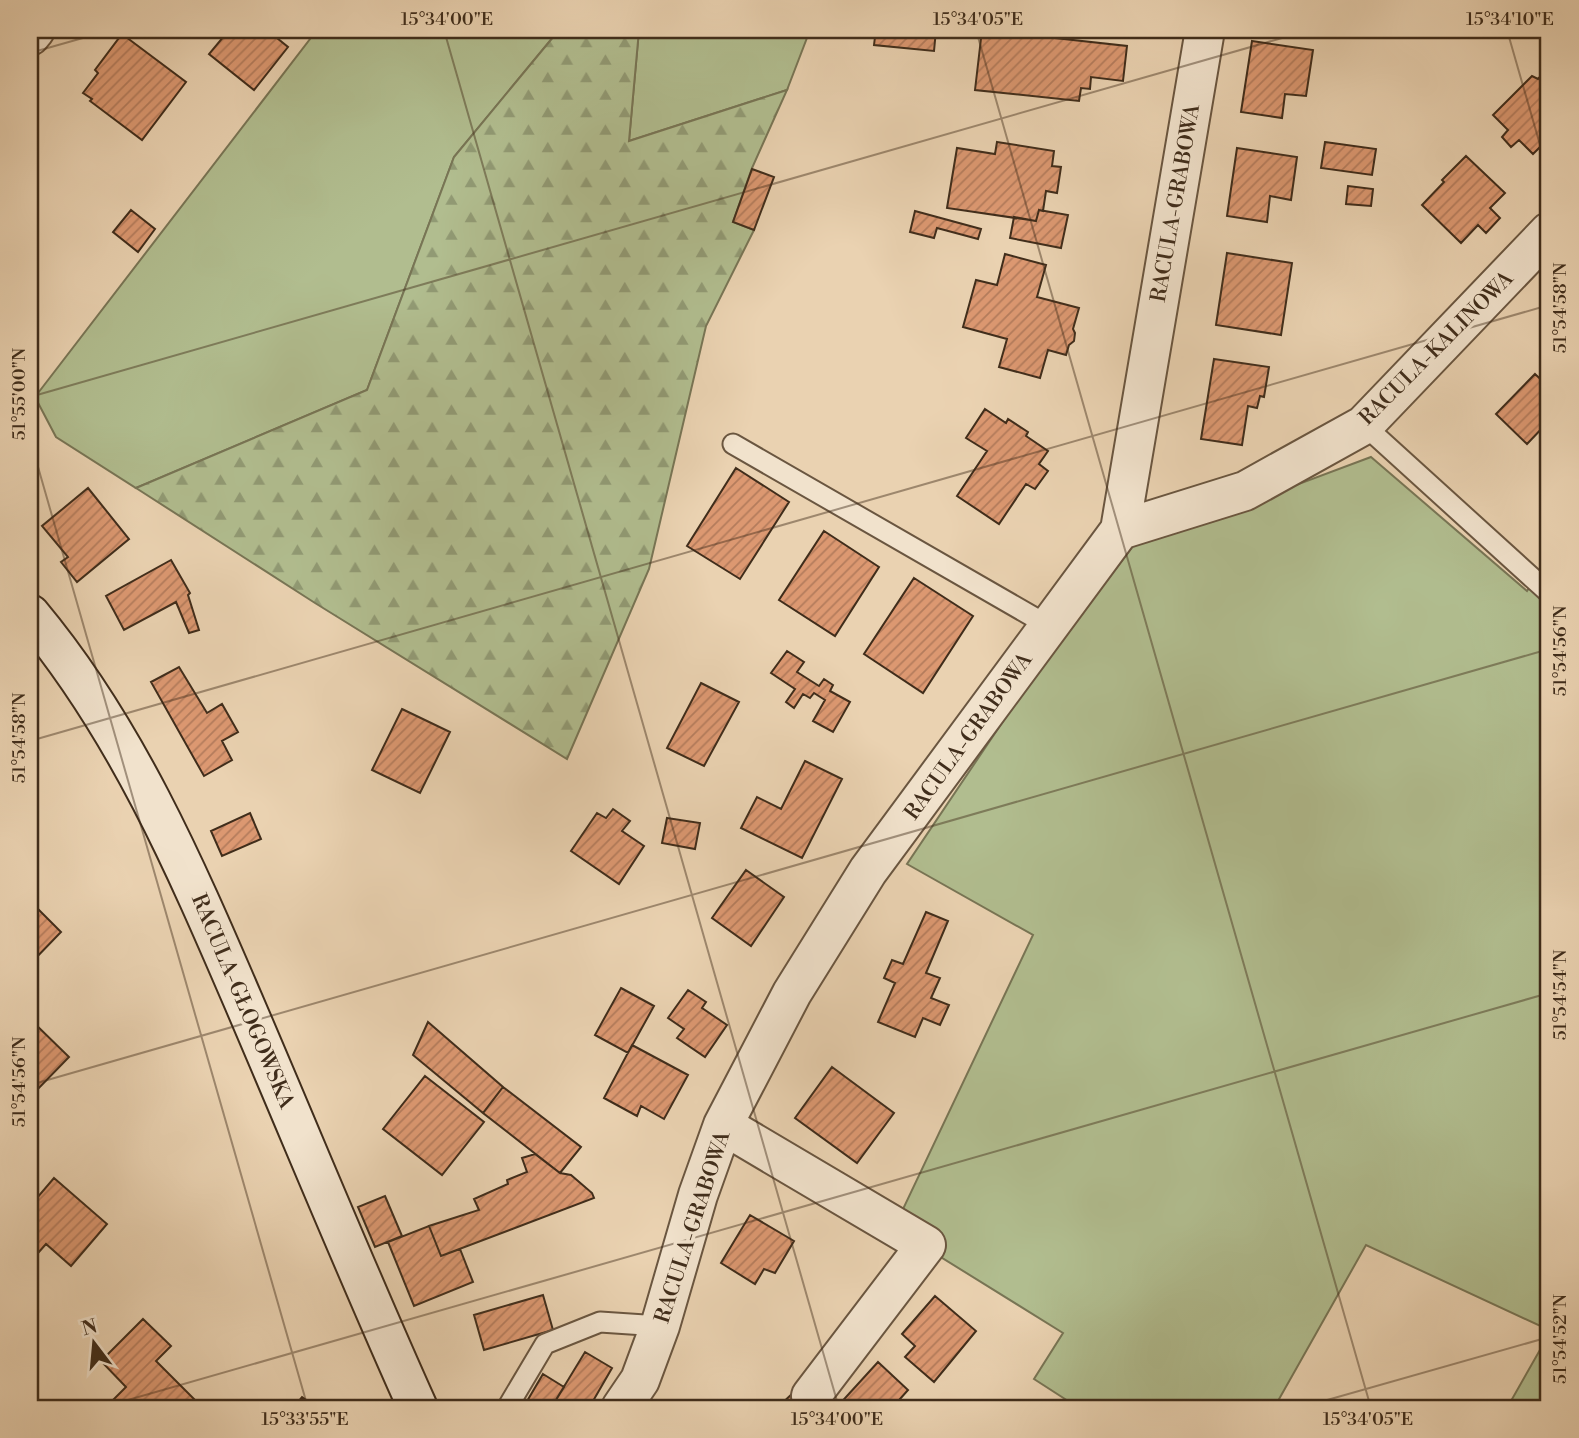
<svg xmlns="http://www.w3.org/2000/svg" width="1579" height="1438" font-family="'Libre Bodoni',serif">
<style>
.green{fill:#b1bd8f;stroke:#787555;stroke-width:2}
.forest{fill:url(#forest-firs);stroke:#787555;stroke-width:2}
.building{fill:url(#building-hatch);stroke:#402d1b;stroke-width:2}
.lines{fill:none;stroke-linecap:round;stroke-linejoin:round}
.lane-casing{stroke:#6a5640;stroke-width:23}
.street-casing{stroke:#6a5640;stroke-width:42}
.secondary-casing{stroke:#402d1b;stroke-width:42}
.lane{stroke:#f1e2cc;stroke-width:19}
.street{stroke:#f1e2cc;stroke-width:38}
.secondary{stroke:#f1e2cc;stroke-width:38}
.ticks{fill:none;stroke:#402d1b;stroke-width:2;stroke-opacity:0.45}
.labels{text-anchor:middle;stroke-width:7;stroke-linejoin:round;paint-order:stroke}
.street-label{font-size:21px;fill:#402d1b;stroke:#f1e2cc}
.neatline{fill:none;stroke:#402d1b;stroke-width:2.5}
.ticks-label{font-size:18px;text-anchor:middle;fill:#402d1b}
</style>
<defs>
<pattern id="forest-firs" width="22" height="20" patternUnits="userSpaceOnUse" patternTransform="scale(1.75)"><rect width="22" height="20" fill="#b1bd8f"/><path d="M5 1l3.5 6h-7zM16 11l3.5 6h-7z" fill="#919a74"/></pattern>
<pattern id="building-hatch" width="6" height="6" patternUnits="userSpaceOnUse" patternTransform="scale(1.75)"><rect width="6" height="6" fill="#dc9871"/><path d="M-1 1l2-2M0 6l6-6M5 7l2-2" fill="none" stroke="#b47c5c"/></pattern>
</defs>
<rect width="100%" height="100%" fill="#ead2b1"/>
<filter id="stains"><feTurbulence type="fractalNoise" baseFrequency=".00286" numOctaves="4"/><feColorMatrix values="0 0 0 0 .2 0 0 0 0 .09 0 0 0 0 .02 0 0 0 .5 -.17"/></filter>
<radialGradient id="worn" r=".72"><stop offset=".6" stop-color="#630" stop-opacity="0"/><stop offset="1" stop-color="#630" stop-opacity=".3"/></radialGradient>
<!-- green -->
<path class="green" d="M317 30H559L454 157 367 390 136 488 56 437 35 397Z
M639 30H810L787 90 629 141Z
M1371 457 1527 591 1543 568 1549 575V1330L1366 1245 1274 1408H1079L1034 1379 1063 1333 894 1228 1033 935 907 864 1026 687 1133 546Z
M1549 1334V1408H1507Z"/>
<!-- forest -->
<path class="forest" d="M559 30H639L629 141 787 90 752 168 733 222 754 230 706 326 649 569 567 759 315 603 136 488 367 390 454 157Z"/>
<!-- building -->
<path class="building" d="M229 30H267L288 47 254 90 209 54Z
M865 30H936L934 51 874 45 875 37 865 36Z
M982 30 1127 46 1123 81 1091 77 1090 89 1081 88 1079 101 975 90Z
M122 34 186 82 142 140 90 101 92 99 83 93 98 73 95 70Z
M1252 41 1313 50 1306 96 1285 94 1282 118 1241 112Z
M1547 69 1549 138 1533 154 1519 140 1511 147 1502 137 1508 130 1493 115 1532 76 1538 79Z
M997 142 1054 151 1052 166 1061 167 1057 193 1046 191 1043 211 1039 210 1036 221 947 208 957 148 995 154Z
M1325 142 1376 149 1372 175 1321 168Z
M1237 148 1297 157 1291 200 1270 196 1267 222 1227 216Z
M1466 156 1505 193 1490 208 1500 218 1486 233 1478 225 1461 243 1422 205 1444 182 1442 180Z
M752 169 774 177 754 230 733 222Z
M1348 186 1373 189 1371 206 1346 204Z
M131 210 155 229 138 252 113 232Z
M1039 210 1068 215 1061 248 1010 238 1014 217 1036 221Z
M915 211 981 229 978 239 937 228 934 238 910 232Z
M1227 253 1292 263 1281 335 1216 325Z
M1005 254 1046 265 1037 297 1079 308 1073 329 1075 333 1074 341 1069 345 1066 355 1048 350 1040 378 999 367 1007 339 963 327 976 280 997 285Z
M1214 359 1269 367 1264 397 1260 396 1257 408 1248 406 1242 445 1201 439Z
M1535 374 1549 387V425L1547 423 1527 444 1496 414Z
M985 409 1006 423 1008 419 1028 432 1026 436 1048 451 1039 464 1048 471 1035 489 1026 484 999 524 957 496 987 451 966 438Z
M736 468 789 502 740 579 687 546Z
M88 488 129 539 77 582 61 562 68 557 42 526Z
M824 531 879 567 835 636 779 600Z
M171 560 190 593 188 595 199 630 189 633 176 602 124 630 106 596Z
M914 578 973 616 923 693 864 654Z
M787 651 804 662 797 672 819 686 824 679 833 685 830 691 850 702 833 732 813 721 825 700 814 693 810 698 803 694 794 708 786 702 795 689 771 673Z
M179 667 207 713 222 704 238 732 222 741 232 760 204 776 151 682Z
M701 683 739 702 704 766 667 748Z
M402 709 450 732 420 793 372 770Z
M805 761 842 779 802 858 741 828 757 797 781 809Z
M613 809 630 821 622 831 644 846 619 884 571 851 597 813 606 818Z
M250 813 261 839 222 856 211 831Z
M667 818 700 823 695 849 662 843Z
M746 870 784 897 751 946 712 918Z
M30 901 61 932 30 964Z
M926 912 948 921 926 973 940 978 931 998 949 1005 940 1025 923 1018 915 1037 878 1022 895 983 884 978 892 960 903 964Z
M621 988 654 1006 628 1053 595 1035Z
M688 990 706 1002 702 1008 727 1025 705 1057 677 1038 684 1029 668 1018Z
M30 1019 69 1057 34 1093 30 1088Z
M428 1022 503 1087 483 1113 413 1055Z
M632 1045 688 1075 664 1119 641 1106 637 1116 604 1098Z
M832 1067 894 1113 857 1163 795 1118Z
M425 1076 484 1122 442 1175 383 1129Z
M503 1087 581 1147 560 1173 483 1113Z
M535 1154 560 1173 571 1175 592 1193 594 1198 441 1256 429 1226 479 1210 474 1199 508 1184 507 1180 527 1172 522 1158Z
M54 1178 107 1224 71 1266 46 1244 30 1262V1206Z
M385 1196 402 1236 375 1247 358 1207Z
M750 1215 794 1241 775 1273 764 1269 755 1284 721 1263Z
M429 1226 441 1256 460 1249 473 1282 414 1306 388 1242Z
M543 1295 553 1330 484 1350 474 1315Z
M935 1296 976 1331 934 1382 905 1357 915 1346 902 1334Z
M143 1319 171 1346 156 1361 203 1408H105L126 1387 101 1361Z
M585 1352 612 1368 589 1408H551Z
M878 1362 908 1390 892 1408H836Z
M543 1374 564 1387 551 1408H523Z
M793 1393 807 1408H777Z
M302 1397 317 1408H293Z"/>
<g class="lines">
<defs>
<path id="lane" d="M1364 425 1549 593
M733 444 1049 626
M507 1408 545 1344 600 1322 660 1326"/>
<path id="street" d="M30 36 35 30
M1120 530 1245 491 1364 425 1549 232
M723 1125 926 1245 811 1396
M621 1408 640 1380 660 1326 698 1195 723 1125 792 993 868 871 1120 530 1205 30"/>
<path id="secondary" d="M30 614C127 730 186 868 245 1005 303 1140 358 1275 418 1408"/>
</defs>
<!-- lane casing -->
<use href="#lane" class="lane-casing"/>
<!-- street casing -->
<use href="#street" class="street-casing"/>
<!-- secondary casing -->
<use href="#secondary" class="secondary-casing"/>
<!-- lane -->
<use href="#lane" class="lane"/>
<!-- street -->
<use href="#street" class="street"/>
<!-- secondary -->
<use href="#secondary" class="secondary"/>
</g>
<!-- ticks -->
<path class="ticks" d="M444 30 839 1408M976 30 1371 1408M1507 30 1549 176M30 53 111 30M30 397 1310 30M30 439 308 1408M30 741 1549 305M30 1085 1549 649M100 1408 1549 993M1299 1408 1549 1337"/>
<g class="labels">
<!-- street labels -->
<g class="street-label">
<text transform="translate(1175 203) rotate(-80)" y="7">RACULA-GRABOWA</text>
<text transform="translate(1436 348) rotate(-45)" y="7">RACULA-KALINOWA</text>
<text transform="translate(968 736) rotate(-54)" y="7">RACULA-GRABOWA</text>
<text transform="translate(243 1001) rotate(67)" y="7">RACULA-GŁOGOWSKA</text>
<text transform="translate(692 1227) rotate(-72)" y="7">RACULA-GRABOWA</text>
</g>
</g>
<!-- margin -->
<rect width="1579" height="1438" fill="none" stroke="#ead2b1" stroke-width="77"/>
<!-- north arrow -->
<g transform="translate(94 1343) rotate(344)" stroke="#f1e2cc" stroke-width="5" paint-order="stroke">
<path d="M0-5L12 26L0 18L-12 26Z" fill="#402d1b"/>
<text y="-10" font-size="19" font-weight="bold" text-anchor="middle" fill="#402d1b">N</text>
</g>
<rect x="38" y="38" width="1502" height="1362" class="neatline"/>
<g class="ticks-label">
<text x="447" y="25">15°34'00"E</text>
<text x="978" y="25">15°34'05"E</text>
<text x="1510" y="25">15°34'10"E</text>
<text transform="translate(1560 308) rotate(-90)" y="6">51°54'58"N</text>
<text transform="translate(19 394) rotate(-90)" y="6">51°55'00"N</text>
<text transform="translate(1560 651) rotate(-90)" y="6">51°54'56"N</text>
<text transform="translate(19 738) rotate(-90)" y="6">51°54'58"N</text>
<text transform="translate(1560 995) rotate(-90)" y="6">51°54'54"N</text>
<text transform="translate(19 1082) rotate(-90)" y="6">51°54'56"N</text>
<text transform="translate(1560 1339) rotate(-90)" y="6">51°54'52"N</text>
<text x="305" y="1425">15°33'55"E</text>
<text x="837" y="1425">15°34'00"E</text>
<text x="1368" y="1425">15°34'05"E</text>
</g>
<rect width="100%" height="100%" filter="url(#stains)"/>
<rect width="100%" height="100%" fill="url(#worn)"/>
</svg>
